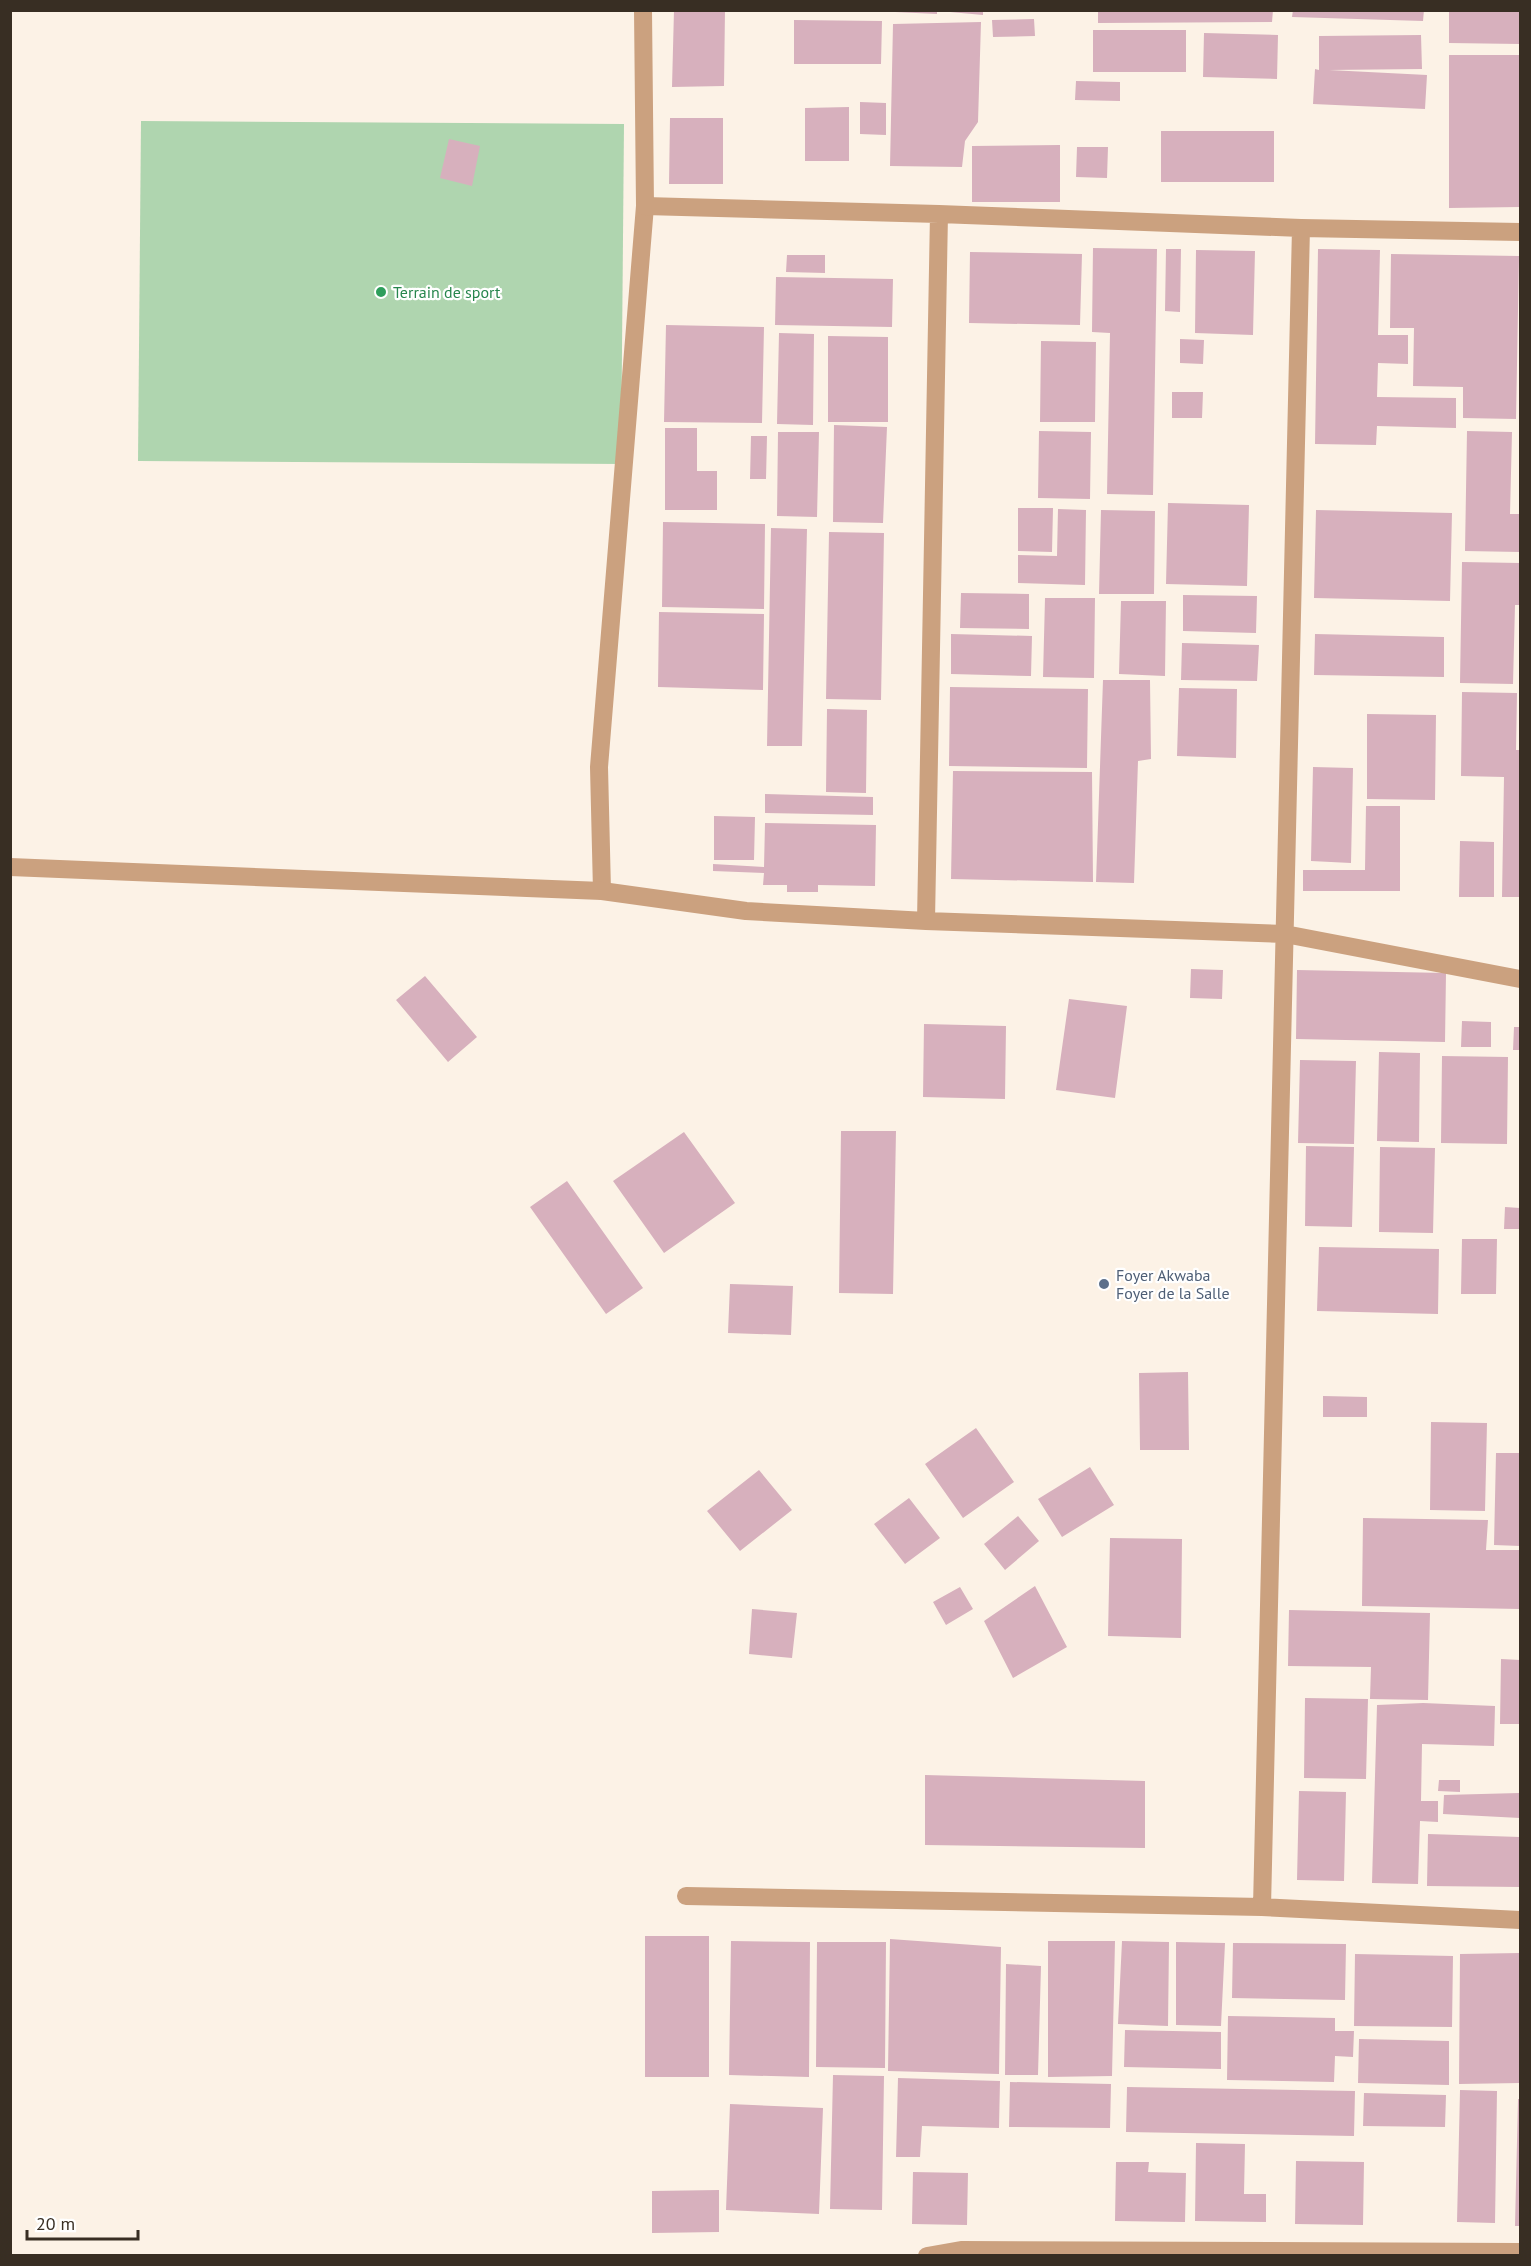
<svg xmlns="http://www.w3.org/2000/svg" width="1531" height="2266" font-family="'PT Sans',sans-serif">
<style>
.green{fill:#afd5af}
.building{fill:#d7b0bd}
.lines{fill:none;stroke-linecap:round;stroke-linejoin:round}
.lane{stroke:#cba17f;stroke-width:18}
.street{stroke:#cba17f;stroke-width:18}
.leisure-dot{fill:#2e9e5b;stroke:#fff;stroke-width:2}
.service-dot{fill:#5c6f8a;stroke:#fff;stroke-width:2}
.labels{text-anchor:middle;stroke-width:4.5;stroke-linejoin:round;paint-order:stroke}
.leisure-label{font-size:16px;fill:#27864d;stroke:#fff;text-anchor:start}
.service-label{font-size:16px;fill:#4e5e75;stroke:#fff;text-anchor:start}
</style>
<rect width="100%" height="100%" fill="#fcf2e6"/>
<!-- green -->
<path class="green" d="M141 121 624 124 621 464 138 461Z"/>
<!-- building -->
<path class="building" d="M674 10H725L724 86 672 87Z
M895 10H937V14L895 12Z
M950 10H983V15L950 12Z
M1098 10H1273L1272 22 1098 23Z
M1293 10H1424L1423 21 1292 17Z
M1449 10H1520V44L1449 43Z
M1034 19 1035 36 993 37 992 20Z
M794 20 882 21 881 64H794Z
M981 22 978 122 965 141 962 167 890 166 893 24Z
M1093 30H1186V72H1093Z
M1204 33 1278 35 1277 79 1203 77Z
M1421 35 1422 69 1329 70 1427 75 1425 109 1313 104 1315 69 1319 70V36Z
M1449 55H1520V207L1449 208Z
M1076 81 1120 82V101L1075 100Z
M860 102 886 103V135L860 134Z
M849 107V161H805V108Z
M670 118H723V184H669Z
M1161 131H1274V182H1161Z
M449 139 480 146 472 186 440 178Z
M1060 145V202H972V146Z
M1077 147H1108L1107 178 1076 177Z
M1093 248 1157 249 1153 495 1107 494 1110 333 1092 332Z
M1166 249H1181L1180 312 1165 311Z
M1318 249 1380 250 1378 335H1408V364L1378 363 1377 397 1456 398V428L1377 426 1376 445 1315 444Z
M1196 250 1255 251 1253 335 1195 333Z
M970 252 1082 254 1080 325 969 323Z
M1391 254 1519 256 1516 419 1463 418V387L1413 386 1414 328H1390Z
M787 255H825V273L786 272Z
M776 277 893 279 892 327 775 325Z
M666 325 764 327 762 423 664 422Z
M779 333 814 334 813 425 777 424Z
M828 336 888 337V422H828Z
M1180 339 1204 340 1203 364 1180 363Z
M1041 341 1096 342 1095 422H1040Z
M1172 392H1203L1202 418H1172Z
M834 425 887 427 883 523 833 522Z
M665 428H697V471H717V510H665Z
M1039 431 1091 432 1090 499 1038 498Z
M1467 431 1512 432 1510 514H1520V552L1465 551Z
M778 432H819L817 517 777 516Z
M751 436H767L766 479H750Z
M1168 503 1249 505 1247 586 1166 584Z
M1018 508H1053L1052 552 1018 551Z
M1058 509 1086 510 1085 585 1018 583V555L1057 556Z
M1101 510 1155 511 1154 594H1099Z
M1316 510 1452 513 1450 601 1314 598Z
M663 522 765 524 764 609 662 607Z
M771 528 807 529 802 746H767Z
M829 532 884 533 881 700 826 699Z
M1462 562 1520 563V605H1515L1513 684 1460 683Z
M961 593 1029 594V629L960 628Z
M1183 595 1257 596 1256 633 1183 631Z
M1045 598H1095L1094 678 1043 677Z
M1121 601H1166L1165 676 1119 674Z
M659 612 764 614 763 690 658 687Z
M951 634 1032 636 1031 676 951 674Z
M1315 634 1444 637V677L1314 675Z
M1182 643 1259 645 1257 681 1181 680Z
M1103 680H1150L1151 759 1138 761 1134 883 1096 882Z
M950 687 1088 689 1087 768 949 766Z
M1179 688 1237 689 1236 758 1177 756Z
M1462 692 1517 693 1516 750H1520V897H1502L1504 777 1461 776Z
M827 709 867 710 866 793 826 792Z
M1367 714 1436 715 1435 800 1367 799Z
M1313 767 1353 768 1351 863 1311 861Z
M953 771 1092 772 1093 882 951 879Z
M765 794 873 797V815L765 813Z
M1366 806H1400V891H1303V870H1365Z
M714 816 755 817 754 860H714Z
M765 823 876 825 875 886 818 885V892H787V885H763L764 873 713 871V864L764 867Z
M1460 841 1494 842V897H1459Z
M1191 969 1223 970 1222 999 1190 998Z
M1297 970 1446 973 1445 1042 1296 1039Z
M425 976 477 1037 448 1062 396 1000Z
M1069 999 1127 1006 1115 1098 1056 1090Z
M1462 1021 1491 1022V1047H1461Z
M924 1024 1006 1026 1005 1099 923 1097Z
M1514 1027H1520V1050H1513Z
M1379 1052 1420 1053 1419 1142 1377 1141Z
M1442 1056 1508 1057 1507 1144 1441 1143Z
M1300 1060 1356 1061 1354 1144 1298 1143Z
M841 1131H896L893 1294 839 1293Z
M684 1132 735 1203 664 1253 613 1181Z
M1306 1146 1354 1147 1352 1227 1305 1226Z
M1380 1147 1435 1148 1433 1233 1379 1232Z
M567 1181 643 1288 606 1314 530 1207Z
M1505 1207 1520 1208V1229H1504Z
M1462 1239H1497L1496 1294H1461Z
M1319 1247 1439 1249 1438 1314 1317 1311Z
M730 1284 793 1286 791 1335 728 1333Z
M1188 1372 1189 1450H1140L1139 1373Z
M1323 1396 1367 1397V1417H1323Z
M1431 1422 1487 1423 1485 1511 1430 1510Z
M976 1428 1014 1482 963 1518 925 1464Z
M1496 1453H1520V1546L1494 1545Z
M1090 1467 1114 1505 1062 1537 1038 1499Z
M759 1470 792 1510 740 1551 707 1511Z
M909 1498 940 1538 905 1564 874 1524Z
M1018 1516 1039 1541 1005 1570 984 1544Z
M1363 1518 1488 1520 1486 1550H1520V1609L1362 1606Z
M1110 1538 1182 1539 1181 1638 1108 1636Z
M1035 1586 1067 1647 1013 1678 984 1621Z
M960 1587 973 1609 946 1625 933 1602Z
M752 1609 797 1613 792 1658 749 1654Z
M1289 1610 1430 1613 1428 1700 1370 1699 1371 1667 1288 1666Z
M1501 1659 1520 1660V1724H1500Z
M1305 1698 1368 1699 1366 1779 1304 1778Z
M1423 1703 1495 1706 1494 1746 1422 1744 1421 1801H1438V1822L1420 1821 1418 1884 1372 1883 1377 1705Z
M925 1775 1145 1781V1848L925 1845Z
M1439 1780H1460V1792L1438 1791Z
M1299 1791 1346 1792 1344 1881 1297 1880Z
M1519 1793 1520 1818 1443 1814 1444 1795Z
M1428 1834 1520 1837V1887L1427 1886Z
M645 1936H709V2077H645Z
M890 1939 1001 1947 999 2074 888 2071Z
M731 1941 810 1942 809 2077 729 2075Z
M1048 1941H1115L1112 2076 1048 2077Z
M1122 1941 1169 1942 1168 2026 1118 2024Z
M817 1942H886L885 2068 816 2067Z
M1176 1942 1225 1943 1221 2026 1176 2025Z
M1233 1943 1346 1944 1345 2000 1232 1998Z
M1520 1953V2083L1459 2084 1460 1954Z
M1355 1954 1453 1956 1452 2027 1354 2026Z
M1006 1964 1041 1966 1038 2075H1005Z
M1228 2016 1335 2018V2031H1354L1353 2057 1335 2056 1334 2082 1227 2080Z
M1125 2030 1221 2032V2069L1124 2067Z
M1359 2039 1449 2041V2085L1358 2083Z
M833 2075 884 2076 882 2210 830 2209Z
M898 2078 1000 2081 999 2128 922 2126 920 2157H896Z
M1010 2082 1111 2084 1110 2128 1009 2127Z
M1127 2087 1355 2091 1354 2136 1126 2132Z
M1460 2090 1497 2091 1495 2223 1457 2222Z
M1364 2093 1446 2095 1445 2127 1363 2126Z
M1518 2099H1520V2226H1515Z
M730 2104 823 2108 819 2214 726 2210Z
M1196 2143 1245 2144 1244 2194H1266V2222L1195 2221Z
M1296 2161 1364 2162 1363 2225 1295 2224Z
M1116 2162H1149L1148 2172 1186 2173 1185 2222 1115 2221Z
M913 2172 968 2173 967 2225 912 2224Z
M719 2190V2232L652 2233V2191Z"/>
<g class="lines">
<!-- lane -->
<path class="lane" d="M602 891 599 767 645 206"/>
<!-- street -->
<path class="street" d="M643 10 645 206 939 214 1301 228 1520 232
M10 867 602 891 746 911 926 921 1285 934 1520 979
M926 921 939 214
M686 1896 1262 1907 1520 1920
M1262 1907 1301 228
M927 2256 961 2250 1520 2252"/>
</g>
<!-- markers -->
<circle class="leisure-dot" cx="381" cy="292" r="6"/>
<circle class="service-dot" cx="1104" cy="1284" r="6"/>
<g class="labels">
<!-- leisure labels -->
<g class="leisure-label">
<text x="393" y="298">Terrain de sport</text>
</g>
<!-- service labels -->
<g class="service-label">
<text x="1116" y="1281">Foyer Akwaba<tspan x="1116" dy="18">Foyer de la Salle</tspan></text>
</g>
</g>
<!-- border -->
<rect width="1531" height="2266" fill="none" stroke="#382e23" stroke-width="24"/>
<!-- scale -->
<path d="M27 2230v9h111v-9" fill="none" stroke="#382e23" stroke-width="3"/>
<text x="36" y="2230" font-size="18" fill="#382e23" stroke="#ffffff" stroke-width="4.5" paint-order="stroke">20 m</text>
</svg>
